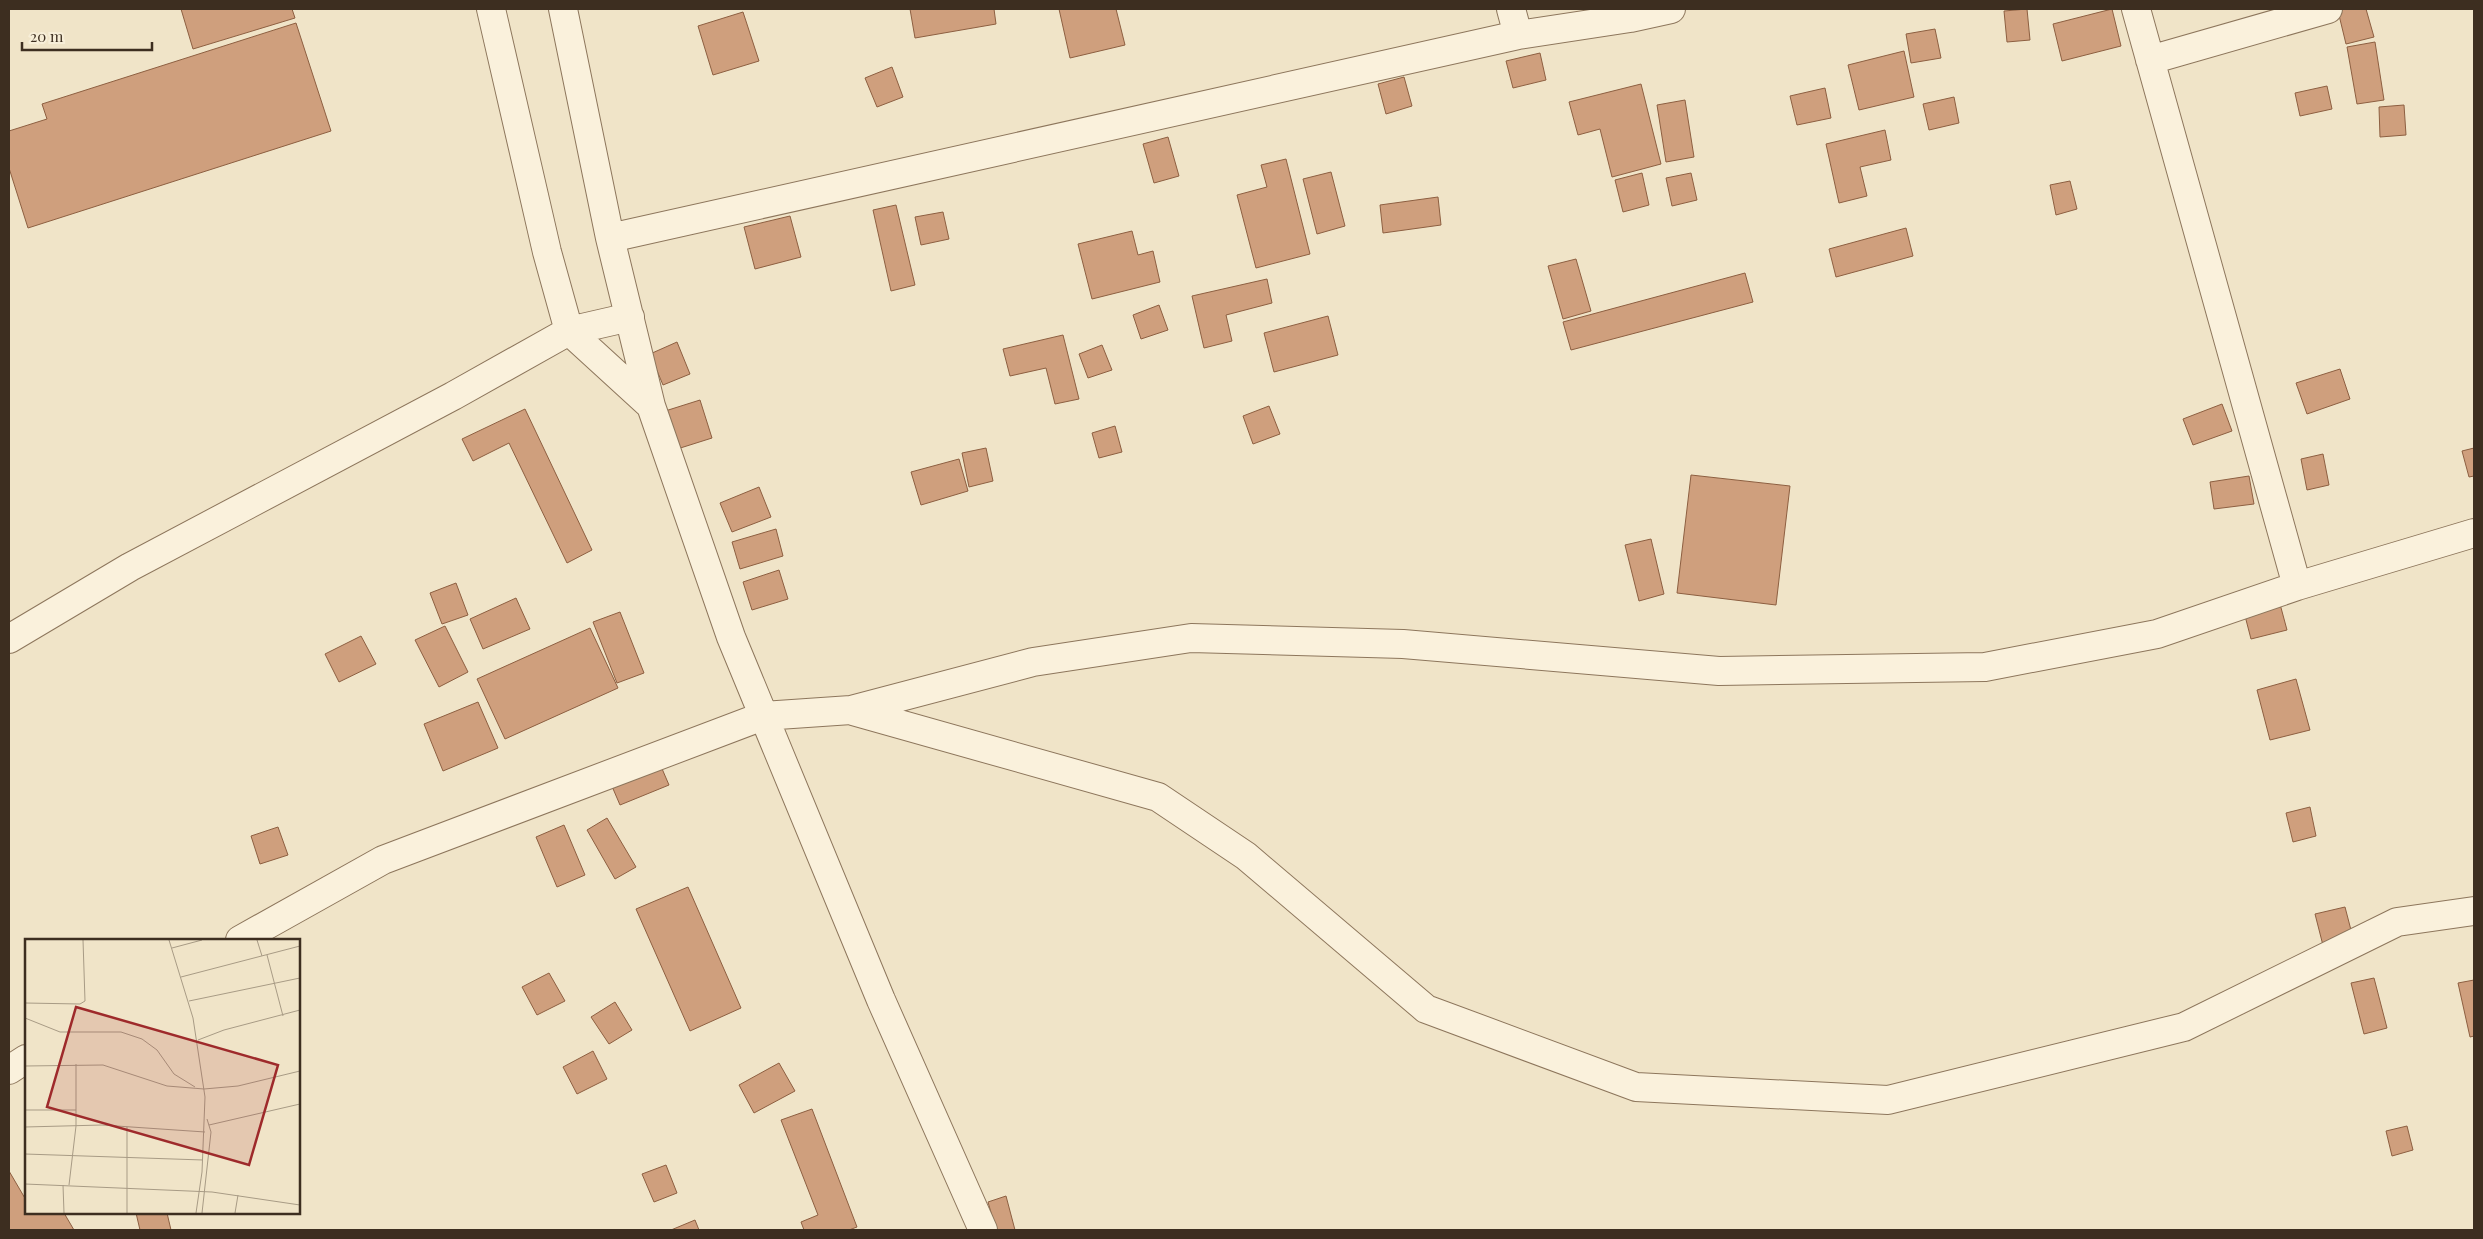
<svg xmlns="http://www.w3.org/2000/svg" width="2483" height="1239" font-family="'Playfair Display',serif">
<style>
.building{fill:#cf9f7d;stroke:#8d5f41}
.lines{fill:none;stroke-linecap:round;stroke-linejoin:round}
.minor-casing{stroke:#8d765c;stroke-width:30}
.minor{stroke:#faf1dc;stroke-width:28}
.inset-road{fill:none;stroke:#a89b85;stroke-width:1}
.view{fill:#9e2a2b;fill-opacity:0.15;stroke:#9e2a2b;stroke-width:2.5}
.inset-edge{fill:none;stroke:#3d2e20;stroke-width:2.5}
</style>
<rect width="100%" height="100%" fill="#f0e4c8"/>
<!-- building -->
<path class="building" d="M181 9H292L295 18 193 49Z
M910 9H994L996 24 915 38Z
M1059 9H1116L1125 45 1070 58Z
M2027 9 2030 40 2007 42 2004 11Z
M2112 9 2121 46 2062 61 2053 24Z
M2345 9H2366L2374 37 2346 44 2338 11Z
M743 12 759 61 713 75 698 26Z
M296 23 331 131 28 228 9 168V131L47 119 42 104Z
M1935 29 1941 58 1911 63 1906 34Z
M2375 42 2384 100 2357 104 2347 47Z
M1904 51 1914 97 1859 110 1848 65Z
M1540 53 1546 80 1513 88 1506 61Z
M892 67 903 97 877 107 865 78Z
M1404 77 1412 106 1386 114 1378 84Z
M1641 84 1661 164 1612 177 1600 129 1578 135 1569 102Z
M2327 86 2332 109 2300 116 2295 93Z
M1825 88 1831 118 1797 125 1790 96Z
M1954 97 1959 123 1929 130 1923 104Z
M1685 100 1694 157 1666 162 1657 105Z
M2404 105 2406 135 2380 137 2379 107Z
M1885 130 1891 160 1860 167 1867 196 1839 203 1826 144Z
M1168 137 1179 176 1154 183 1143 144Z
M1286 159 1310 254 1256 268 1237 195 1267 187 1261 165Z
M1331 172 1345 226 1317 234 1303 179Z
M1642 173 1649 205 1623 212 1615 180Z
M1691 173 1697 200 1672 206 1666 178Z
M2070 181 2077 209 2056 215 2050 185Z
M1438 197 1441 225 1383 233 1380 205Z
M896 205 915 285 891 291 873 210Z
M943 212 949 239 921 245 915 217Z
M790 216 801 257 755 269 744 227Z
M1906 228 1913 256 1836 277 1829 249Z
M1132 231 1138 255 1153 251 1160 282 1092 299 1078 244Z
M1576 259 1591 311 1563 319 1548 266Z
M1745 273 1753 302 1571 350 1563 322Z
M1267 279 1272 303 1226 315 1232 341 1204 348 1192 296Z
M1159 305 1168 330 1141 339 1133 315Z
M1328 316 1338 355 1274 372 1264 333Z
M1063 335 1079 399 1055 404 1046 368 1010 376 1003 349Z
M677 342 690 374 663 385 650 354Z
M1102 345 1112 370 1088 378 1079 354Z
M2340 369 2350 399 2307 414 2296 383Z
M700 400 712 438 674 450 662 412Z
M2222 404 2232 431 2193 445 2183 419Z
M1269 406 1280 434 1253 444 1243 416Z
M525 409 592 550 567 563 509 443 473 461 462 439Z
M1115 426 1122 452 1099 458 1092 433Z
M986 448 993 481 969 487 962 453Z
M2474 448V476L2469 477 2462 451Z
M2323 454 2329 485 2307 490 2301 459Z
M959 459 968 491 921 505 911 472Z
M1691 475 1790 486 1776 605 1677 593Z
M2249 476 2254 504 2214 509 2210 482Z
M759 487 771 517 732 532 720 503Z
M776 529 783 556 740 569 732 542Z
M1651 539 1664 594 1639 601 1625 545Z
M779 570 788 599 752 610 743 582Z
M456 583 468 615 442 624 430 593Z
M516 598 530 629 483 649 470 619Z
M2280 604 2287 630 2251 639 2244 612Z
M620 612 644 673 617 683 593 622Z
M445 626 468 672 439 687 415 640Z
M590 628 618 688 505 739 477 679Z
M361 636 376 664 339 682 325 654Z
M2296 679 2310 730 2270 740 2257 690Z
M478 702 498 748 443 771 424 724Z
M657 757 669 785 620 805 608 777Z
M2310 807 2316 836 2293 842 2286 813Z
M607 818 636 867 615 879 587 830Z
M564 825 585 875 557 887 536 837Z
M278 827 288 855 260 864 251 836Z
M688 887 741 1008 690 1031 636 909Z
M2345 907 2358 957 2328 965 2315 914Z
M549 973 565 1001 537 1015 522 987Z
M2374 978 2387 1028 2364 1034 2351 983Z
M2474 980V1036L2470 1037 2458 983Z
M615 1002 632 1030 609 1044 591 1017Z
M593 1051 607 1079 577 1094 563 1067Z
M779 1063 795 1091 754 1113 739 1085Z
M812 1109 857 1227 849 1230H804L801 1222 818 1215 781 1120Z
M2407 1126 2413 1150 2392 1156 2386 1131Z
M666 1165 677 1193 654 1202 642 1174Z
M9 1171 26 1200V1213H64L74 1230H9Z
M1006 1196 1015 1230H996L988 1202Z
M136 1213H167L171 1230H140Z
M695 1220 699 1230H671Z"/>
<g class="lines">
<defs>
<path id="minor" d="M491 9 547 252 569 331 651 406
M563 9 610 238 651 406 731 637 881 1000 983 1230
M1511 9 1518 35
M2136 9 2297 586
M2150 60 2328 9
M610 238 1518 35 1630 18 1671 9
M9 639 130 567 453 396 569 331 630 317
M853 711 1158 797 1246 856 1426 1009 1636 1087 1888 1100 2184 1027 2397 922 2474 911
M240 940 383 860 763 716 851 710 1033 662 1191 638 1403 644 1719 671 1985 667 2157 634 2297 586 2474 533
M9 1070 26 1059"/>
</defs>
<!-- minor casing -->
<use href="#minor" class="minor-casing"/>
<!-- minor -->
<use href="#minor" class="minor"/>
</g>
<!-- overview -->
<g transform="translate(25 939)">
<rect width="275" height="275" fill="#f0e4c8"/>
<path class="inset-road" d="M144 1 168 79 180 158 177 233 171 274M232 1 237 17M147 9 177 1M242 16 258 77M156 38 275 7M164 62 275 39M0 64 55 65 60 62 58 1M0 79 35 93H96L117 100 132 111 149 135 170 148M173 101 199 91 275 71M0 127 78 126 142 147 179 150 213 147 275 132M0 171H51M184 186 275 165M0 188 77 186 180 193M0 215 178 221M0 245 187 253 275 266M38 246 39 274M44 246 51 187V125M102 274V188M177 274 186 193 182 180M210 274 213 256"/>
<path class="view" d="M51 68 253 126 224 226 22 168Z"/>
<rect width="275" height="275" class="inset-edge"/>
</g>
<!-- border -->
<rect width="2483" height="1239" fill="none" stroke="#3d2e20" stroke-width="20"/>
<!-- scale -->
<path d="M22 42v8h130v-8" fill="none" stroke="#3d2e20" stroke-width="2.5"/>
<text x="30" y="42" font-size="15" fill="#3d2e20" stroke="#f7eed8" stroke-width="4" paint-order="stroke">20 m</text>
</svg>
